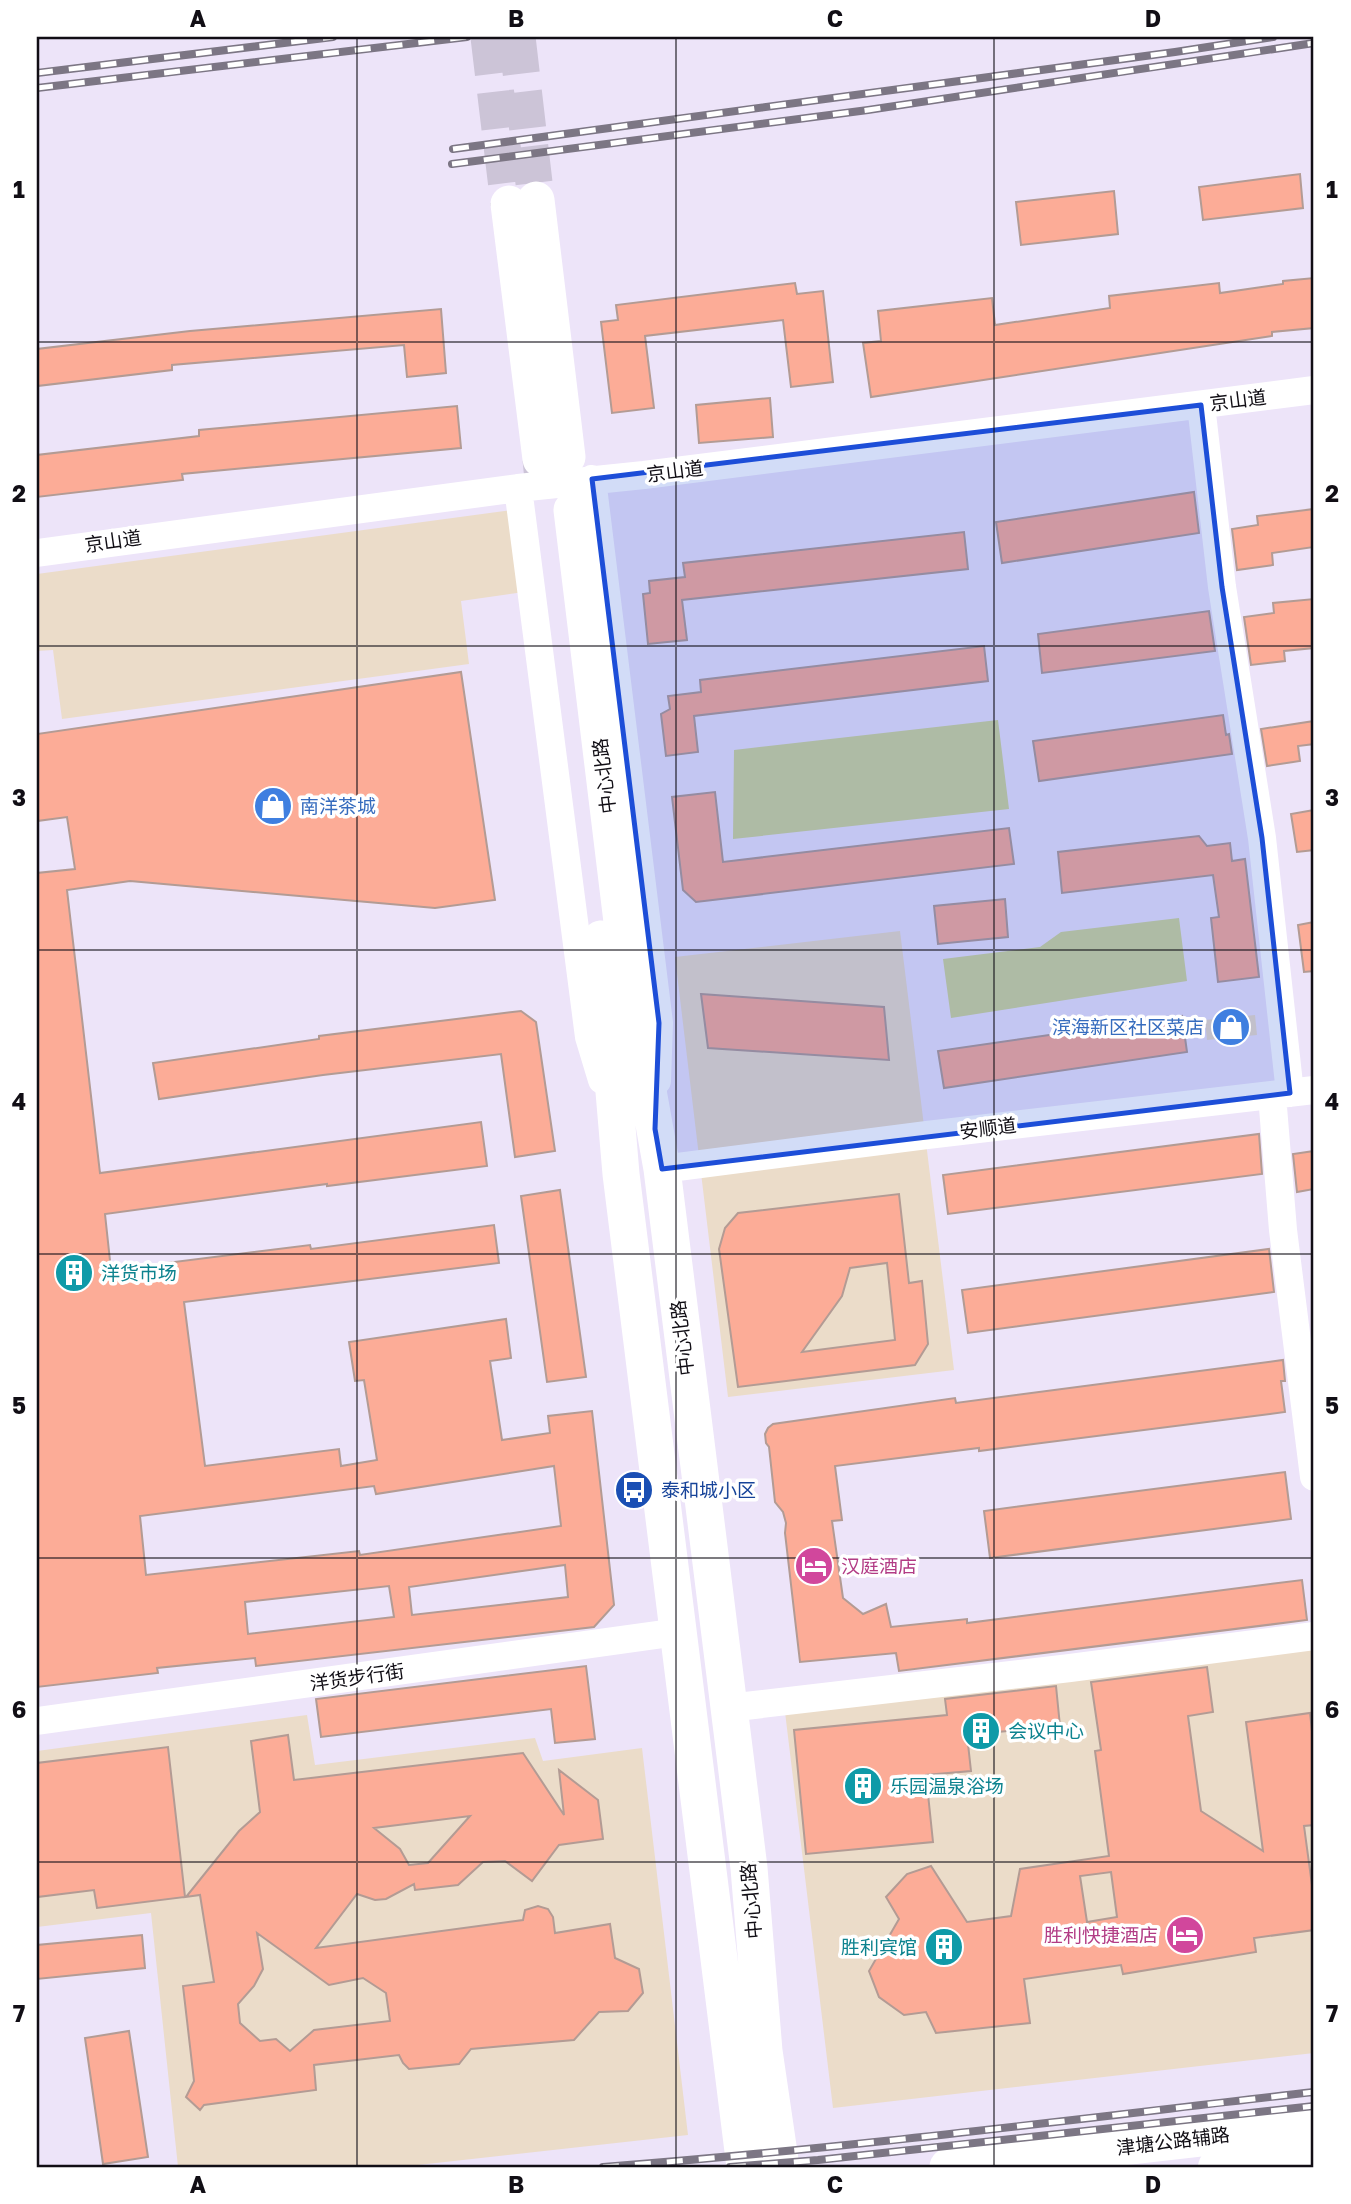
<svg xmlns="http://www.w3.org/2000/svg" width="1351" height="2204" font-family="'Golos Text','Noto Sans SC',sans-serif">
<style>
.commercial{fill:#ebdcc9}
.green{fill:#d2d699}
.building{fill:#fcac97;stroke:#b39b94;stroke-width:2;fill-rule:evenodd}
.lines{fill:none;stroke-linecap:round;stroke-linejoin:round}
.major-tunnel{stroke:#ccc4d7;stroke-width:37;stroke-dasharray:37 18;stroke-linecap:butt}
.minor{stroke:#fff;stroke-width:28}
.major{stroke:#fff;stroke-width:37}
.highway{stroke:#fff;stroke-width:38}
.rail-casing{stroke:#7c7684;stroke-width:8}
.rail{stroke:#fff;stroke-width:5;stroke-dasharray:16;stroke-linecap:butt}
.marked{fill:#1d4ed8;fill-opacity:0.2;stroke:#1d4ed8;stroke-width:5;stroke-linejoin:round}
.grid{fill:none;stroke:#110e15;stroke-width:2;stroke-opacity:0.55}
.labels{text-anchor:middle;stroke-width:7;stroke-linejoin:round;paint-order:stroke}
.street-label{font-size:19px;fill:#110e15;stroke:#fff}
.shop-label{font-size:19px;fill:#366cbe;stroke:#fff;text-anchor:start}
.culture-label{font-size:19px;fill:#0d838f;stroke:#fff;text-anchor:start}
.transit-label{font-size:19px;fill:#164399;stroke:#fff;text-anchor:start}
.hotel-label{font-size:19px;fill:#b23c85;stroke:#fff;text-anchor:start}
.neatline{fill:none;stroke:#110e15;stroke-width:2.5}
.grid-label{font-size:23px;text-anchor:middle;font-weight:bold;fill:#110e15}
</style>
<rect width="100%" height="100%" fill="#ede4f9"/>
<!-- commercial -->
<path class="commercial" d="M520 509 531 591 461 601 469 664 62 719 53 650 37 651V574Z
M900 931 954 1370 728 1397 675 957Z
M1255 1015 1257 1035 1207 1040 1205 1020Z
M1314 1645V2053L833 2108 785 1712Z
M307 1715 315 1765 535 1738 543 1761 642 1748 688 2135 400 2167H178L151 1913 37 1927V1751Z"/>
<!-- green -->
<path class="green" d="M998 720 1009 809 733 839 734 750Z
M1179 918 1187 981 951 1018 943 959 1040 947 1061 932Z"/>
<!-- building -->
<path class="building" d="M1300 174 1303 208 1203 220 1199 187Z
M1114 191 1118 234 1021 245 1016 202Z
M1314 278V328L1272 332V336L871 397 863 343 881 341 878 311 992 298 995 325 1110 308 1109 296 1219 283 1220 293 1283 284V281Z
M795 283 797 294 823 291 833 382 791 387 783 320 645 336 654 408 612 413 601 322 618 320 616 305Z
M441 309 446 373 407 377 404 345 172 365V370L37 386V349L190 331Z
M770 398 773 437 699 443 696 405Z
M457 406 461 448 182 474 183 480 37 497V455L199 436V430Z
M1194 492 1199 533 1002 563 996 522Z
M1314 509V547L1272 553 1273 565 1237 570 1232 529 1258 525 1257 516Z
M964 532 968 569 682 600 687 640 648 644 643 594 650 593 649 581 685 577 683 563Z
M1314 599V648L1284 651 1285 661 1251 665 1244 617 1274 613 1273 603Z
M1209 611 1215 651 1042 673 1038 634Z
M984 646 988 681 694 716 698 752 666 756 661 714 670 709 668 696 701 692 700 680Z
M461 672 495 900 435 908 130 881 67 890 100 1173 481 1122 487 1166 327 1186V1184L105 1214 111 1270 310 1245 311 1249 494 1225 499 1263 184 1302 205 1466 339 1449 341 1466 377 1460 364 1380 355 1381 349 1342 506 1319 511 1358 490 1361 502 1440 550 1433 548 1416 592 1411 614 1605 594 1627 256 1666 255 1658 157 1668 158 1673 37 1687V873L75 869 67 817 37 821V734ZM554 1466 561 1526 360 1555 359 1551 146 1575 140 1516 374 1486 376 1494ZM565 1565 568 1597 412 1615 409 1587ZM389 1586 394 1617 248 1634 245 1602Z
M1223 715 1226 735 1229 734 1232 754 1039 781 1033 741Z
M1314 721V744L1298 746 1300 761 1267 766 1261 729Z
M715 792 723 862 1009 828 1014 864 696 902 683 890 672 797Z
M1314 810V850L1297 852 1291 814Z
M1199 836 1207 846 1230 843 1232 861 1245 859 1259 977 1218 982 1211 918 1219 917 1213 875 1062 893 1058 852Z
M1005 899 1008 937 938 944 934 906Z
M1314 922V971L1304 972 1298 925Z
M701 994 884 1007 889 1060 708 1048Z
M521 1011 536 1022 555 1151 515 1157 501 1054 323 1075 159 1099 153 1063 319 1039V1036Z
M1182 1016 1187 1052 944 1088 938 1051Z
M1259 1134 1262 1174 948 1214 943 1175Z
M1314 1151V1189L1297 1192 1293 1154Z
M560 1190 586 1377 547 1382 521 1196Z
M899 1194 909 1283 922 1281 928 1344 915 1365 738 1387 719 1249 725 1228 738 1213ZM887 1263 895 1340 802 1352 842 1296 850 1268Z
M1269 1249 1274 1292 968 1333 962 1290Z
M1283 1360 1285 1381H1281L1285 1412 979 1451V1448L835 1466 842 1520 832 1521 843 1598 863 1614 886 1604 891 1627 967 1619V1623L1302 1580 1307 1620 899 1671 896 1653 800 1662 785 1533 786 1523 783 1512 775 1502 769 1447 766 1443 765 1434 768 1428 773 1424 955 1398 956 1403Z
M1285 1472 1291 1519 990 1558 984 1511Z
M586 1666 595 1739 555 1743 551 1709 321 1737 316 1699Z
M1207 1667 1213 1712 1188 1716 1201 1811 1263 1851 1246 1722 1310 1713 1314 1750V1825L1304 1826 1314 1900V1930L1254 1938 1256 1952 1123 1974 1121 1965 1024 1979 1030 2023 936 2033 926 2012 904 2015 879 1997 869 1971 899 1919 886 1897 907 1874 931 1866 967 1922 1011 1916 1020 1869 1109 1856 1095 1751 1101 1750 1091 1682ZM1111 1872 1117 1917 1087 1922 1080 1876Z
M1056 1686 1060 1726 967 1735 971 1771 926 1775 933 1842 806 1854 794 1730 947 1715 945 1699Z
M288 1735 294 1780 523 1753 564 1815 559 1770 598 1800 603 1839 559 1845 532 1881 505 1861 483 1862 458 1885 415 1890 414 1884 386 1899 375 1900 357 1894 316 1948 523 1920 525 1910 538 1906 548 1909 553 1917 555 1933 610 1924 615 1958 639 1969 643 1993 628 2011 599 2012 574 2040 471 2049 459 2064 409 2069 403 2063 399 2055 314 2065 316 2090 204 2105 200 2110 186 2097 194 2081 183 1986 214 1982 200 1895 186 1897 239 1831 260 1812 251 1741ZM470 1816 428 1863 409 1865 400 1849 374 1828ZM257 1933 329 1985 363 1978 386 1993 390 2021 314 2030 290 2051 276 2039 260 2041 240 2023 238 2004 254 1986 263 1969Z
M168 1747 185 1897 97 1908 94 1890 37 1897V1763Z
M142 1935 145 1968 37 1979V1945Z
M129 2031 148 2157 103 2164 85 2038Z"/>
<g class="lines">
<!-- major-tunnel -->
<path class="major-tunnel" d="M489 37 509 204
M517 37 536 200
M541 459 546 511"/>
<!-- minor -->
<path class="minor" d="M1201 405 1222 587 1262 838 1290 1093
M592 479 659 1023 657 1081
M518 488 589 1037 602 1080
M37 553 518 488 644 475 1314 390
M1272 1095 1283 1230 1314 1477
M662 1169 927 1135 1314 1090
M728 1708 1070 1668 1314 1636
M37 1721 678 1632"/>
<!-- major -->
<path class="major" d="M536 200 567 457
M509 204 541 459
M572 510 624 938 637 1029 662 1169 749 1868 764 2051 781 2167
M601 939 621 1174 745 2167
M948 2167 1314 2125"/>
<!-- highway -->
<path class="highway" d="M1217 2167 1314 2155"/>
<defs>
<path id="rail" d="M37 73 333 37
M37 88 467 37
M453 149 1175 52 1273 37
M452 164 868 110 1314 43
M603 2167C841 2149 1077 2119 1314 2092
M730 2167 818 2160 1314 2106"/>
</defs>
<!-- rail casing -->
<use href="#rail" class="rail-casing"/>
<!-- rail -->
<use href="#rail" class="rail"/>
</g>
<!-- marked area -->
<path class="marked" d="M1201 405 1222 587 1262 838 1290 1093 662 1169 655 1129 659 1023 592 479Z"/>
<!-- grid -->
<path class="grid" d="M357 37V2167M676 37V2167M994 37V2167M37 342H1314M37 646H1314M37 950H1314M37 1254H1314M37 1558H1314M37 1862H1314"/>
<!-- icons -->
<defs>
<symbol id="shop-disc" viewBox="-11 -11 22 22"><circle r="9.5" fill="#3f7fe0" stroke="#fff"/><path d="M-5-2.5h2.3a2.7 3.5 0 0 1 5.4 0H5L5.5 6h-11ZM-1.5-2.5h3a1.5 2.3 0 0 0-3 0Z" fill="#fff"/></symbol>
<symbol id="building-disc" viewBox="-11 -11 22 22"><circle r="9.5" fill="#0f9aa8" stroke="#fff"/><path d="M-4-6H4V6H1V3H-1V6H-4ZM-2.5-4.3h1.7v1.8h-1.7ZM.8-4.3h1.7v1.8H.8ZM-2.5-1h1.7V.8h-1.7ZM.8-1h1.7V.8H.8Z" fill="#fff"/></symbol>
<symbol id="bus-disc" viewBox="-11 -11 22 22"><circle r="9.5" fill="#1a4fb4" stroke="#fff"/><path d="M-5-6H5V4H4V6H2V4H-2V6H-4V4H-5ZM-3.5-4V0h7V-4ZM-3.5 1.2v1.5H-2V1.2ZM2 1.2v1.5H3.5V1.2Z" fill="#fff"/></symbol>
<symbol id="hotel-disc" viewBox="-11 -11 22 22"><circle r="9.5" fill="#d1479c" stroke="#fff"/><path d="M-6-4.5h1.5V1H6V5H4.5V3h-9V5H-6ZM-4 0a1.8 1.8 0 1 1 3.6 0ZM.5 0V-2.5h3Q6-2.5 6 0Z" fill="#fff"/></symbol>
</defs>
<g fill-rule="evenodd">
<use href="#shop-disc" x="251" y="784" width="44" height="44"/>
<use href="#shop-disc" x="1209" y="1005" width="44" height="44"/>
<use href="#building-disc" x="52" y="1251" width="44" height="44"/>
<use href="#bus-disc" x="612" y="1468" width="44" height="44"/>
<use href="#hotel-disc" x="792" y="1544" width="44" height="44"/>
<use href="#building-disc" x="959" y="1709" width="44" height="44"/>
<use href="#building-disc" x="841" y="1764" width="44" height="44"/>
<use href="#hotel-disc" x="1163" y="1913" width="44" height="44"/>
<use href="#building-disc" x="922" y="1925" width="44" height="44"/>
</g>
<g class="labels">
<!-- street labels -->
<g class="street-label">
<text transform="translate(1238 400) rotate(-7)" y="7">京山道</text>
<text transform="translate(675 471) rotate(-7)" y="7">京山道</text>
<text transform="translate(113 541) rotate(-8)" y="7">京山道</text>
<text transform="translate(604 776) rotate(-97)" y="7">中心北路</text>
<text transform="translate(988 1128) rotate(-7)" y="7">安顺道</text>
<text transform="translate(682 1338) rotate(-97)" y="7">中心北路</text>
<text transform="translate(357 1677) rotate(-8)" y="7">洋货步行街</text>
<text transform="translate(751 1901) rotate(-95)" y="7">中心北路</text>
<text transform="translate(1173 2141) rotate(-7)" y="7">津塘公路辅路</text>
</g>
<!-- shop labels -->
<g class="shop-label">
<text x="300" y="813">南洋茶城</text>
<text x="1204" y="1034" text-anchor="end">滨海新区社区菜店</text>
</g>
<!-- culture labels -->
<g class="culture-label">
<text x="101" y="1280">洋货市场</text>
<text x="1008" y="1738">会议中心</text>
<text x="890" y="1793">乐园温泉浴场</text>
<text x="917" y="1954" text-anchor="end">胜利宾馆</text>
</g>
<!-- transit labels -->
<g class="transit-label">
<text x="661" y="1497">泰和城小区</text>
</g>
<!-- hotel labels -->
<g class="hotel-label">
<text x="841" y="1573">汉庭酒店</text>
<text x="1158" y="1942" text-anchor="end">胜利快捷酒店</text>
</g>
</g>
<!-- border -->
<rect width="1351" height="2204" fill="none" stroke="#ffffff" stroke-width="77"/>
<rect x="38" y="38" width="1274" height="2128" class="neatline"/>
<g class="grid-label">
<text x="198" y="27">A</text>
<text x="516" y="27">B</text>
<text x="835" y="27">C</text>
<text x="1153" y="27">D</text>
<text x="19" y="198">1</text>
<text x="1332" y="198">1</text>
<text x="19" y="502">2</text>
<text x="1332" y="502">2</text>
<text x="19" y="806">3</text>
<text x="1332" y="806">3</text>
<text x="19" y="1110">4</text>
<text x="1332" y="1110">4</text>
<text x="19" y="1414">5</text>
<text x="1332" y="1414">5</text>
<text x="19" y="1718">6</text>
<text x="1332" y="1718">6</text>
<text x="19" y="2022">7</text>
<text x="1332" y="2022">7</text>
<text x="198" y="2193">A</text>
<text x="516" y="2193">B</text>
<text x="835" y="2193">C</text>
<text x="1153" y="2193">D</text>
</g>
</svg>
